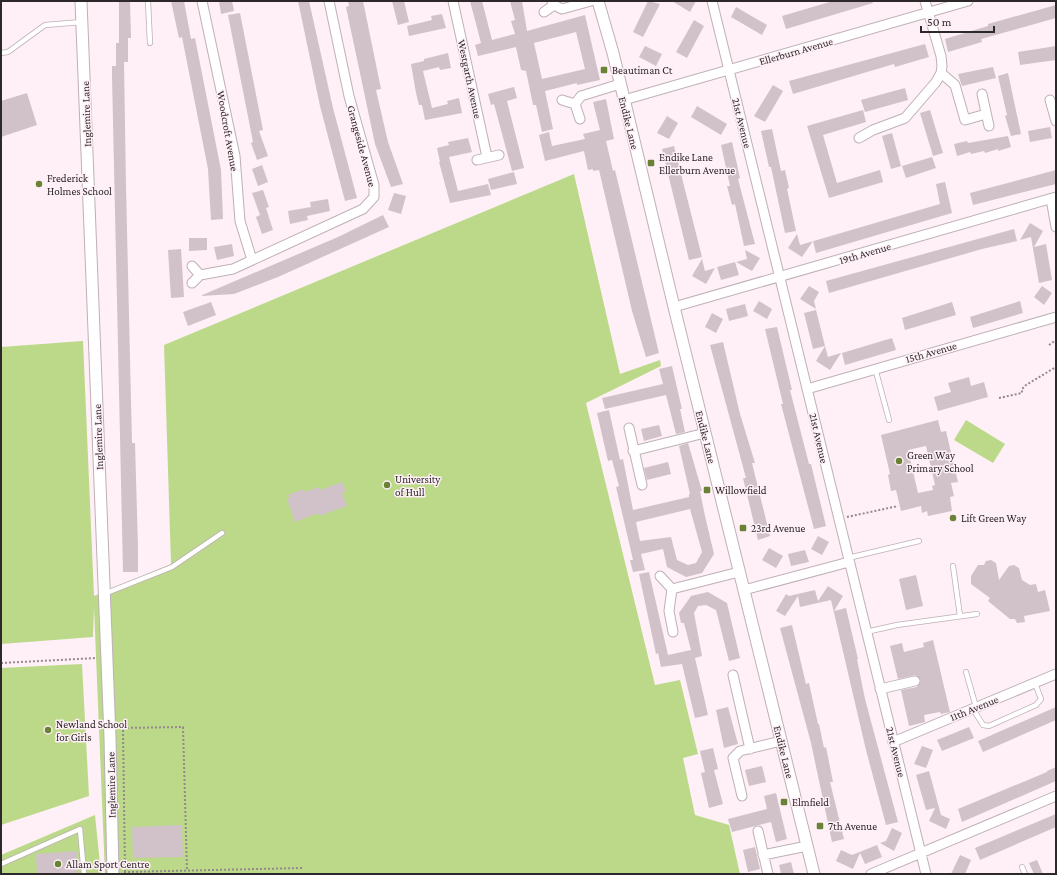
<svg xmlns="http://www.w3.org/2000/svg" width="1057" height="875" font-family="'Crimson Pro',serif">
<style>
.green{fill:#bcd989}
.building{fill:#d0c2c8;fill-rule:evenodd}
.lines{fill:none;stroke-linecap:round;stroke-linejoin:round}
.service-casing{stroke:#beb0b6;stroke-width:6}
.minor-casing{stroke:#beb0b6;stroke-width:11}
.tertiary-casing{stroke:#beb0b6;stroke-width:13}
.path{stroke:#93898d;stroke-width:2;stroke-dasharray:2 2;stroke-linecap:butt}
.service{stroke:#fff;stroke-width:4.5}
.minor{stroke:#fff;stroke-width:9}
.tertiary{stroke:#fff;stroke-width:11}
.poi-dot{fill:#698235;stroke:#fef0f6;stroke-width:1.5}
.labels{text-anchor:middle;stroke-width:3;stroke-linejoin:round;paint-order:stroke}
.street-label{font-size:11px;fill:#2d282a;stroke:#fef0f6}
.poi-label{font-size:11px;fill:#2d282a;stroke:#fef0f6;text-anchor:start}
</style>
<rect width="100%" height="100%" fill="#fef0f6"/>
<!-- green -->
<path class="green" d="M574 174 620 374 660 360 661 366 586 403 655 685 680 680 698 754 683 758 695 815 729 825 740 874H105L94 607 93 637 1 644V347L83 341 94 596 171 564 164 345Z
M966 420 1005 444 993 463 954 440Z
M82 664 89 796 1 825V668Z
M95 815 101 874H1V855Z"/>
<!-- building -->
<path class="building" d="M119 1H130L131 38H128V62H124L126 187 132 443H135L138 547V572H123L112 76V66H116V43H119Z
M171 1H184L191 39 195 38 221 170 223 219 211 220 208 169 182 37 179 38Z
M219 1H232L234 11 221 14Z
M298 1H309L333 108 357 198 345 201 320 106Z
M348 1H363L381 89 376 90 388 142 403 184 391 187 375 144 346 7 349 6Z
M392 1H404L409 22 398 25Z
M470 1H482L492 40 515 34 511 21 515 20 510 1H522L527 31 585 15 600 80 577 85V83L545 91 553 129 542 132 536 105H533L526 71 521 70 516 47 478 56 475 45 481 43ZM576 32 585 69 542 79 534 43Z
M648 1 660 4 643 37 633 32Z
M672 1H696L690 12Z
M833 1H872L873 3 786 29 782 16Z
M1056 5V18L981 39 982 42 948 52 945 39 988 26V24Z
M736 7 767 25 762 35 731 17Z
M240 13 263 130 259 131 268 156 257 160 251 143 253 142 228 15Z
M442 14 446 28 409 36 407 26 432 20 431 16Z
M694 20 704 26 687 58 676 52Z
M925 44 929 57 895 67 894 64 793 94 789 81Z
M645 46 662 54 656 66 639 57Z
M1056 46V60L1020 65 1018 52Z
M448 53 451 68 440 70 439 67 423 71 432 108 448 104 447 101 459 98 462 113 425 120 422 105H419L416 93 411 64 424 61V59Z
M993 67 996 78 962 86 958 74Z
M1008 73 1021 134 1011 136 1005 116 1007 115 998 76Z
M773 85 783 91 765 122 754 116Z
M514 87 517 98 507 101 524 168 512 171 494 104 491 105 488 94Z
M905 88 908 100 865 112 861 100Z
M27 93 37 125 1 137V101Z
M606 99 614 139 606 141 613 171 615 170 659 353 646 357 632 311 599 170 593 171V169L588 170 584 151 545 161 539 135 549 132 552 146 585 139 583 134 600 130 593 102Z
M697 106 727 124 721 135 691 117Z
M863 110 866 122 823 135 837 183 880 170 883 182 829 198 807 126Z
M930 110 943 153 933 156 920 113Z
M667 116 678 123 669 139 657 133Z
M1050 127 1052 138 1030 142 1028 131Z
M772 129 781 171 785 170 789 188 787 189 796 231 785 233 771 167H769L761 131Z
M892 133 901 166 891 169 882 136Z
M1008 136 1011 147 998 151V149L985 153 984 151 971 154 970 152 957 156 954 144 967 141 968 143Z
M468 138 472 152 449 157 458 191 488 184 491 195 450 203 439 162H440L437 148 449 145 448 142Z
M732 142 740 178 738 179 755 244 744 246 735 204 732 205 727 186H730L721 145Z
M674 146 702 257 689 260 662 149Z
M932 157 936 168 906 178 902 166Z
M262 165 268 182 258 186 252 169Z
M1056 170V184L973 205 970 193Z
M514 172 517 184 491 190 488 179Z
M945 182 952 213 816 253 813 241 802 257 788 248 797 234 800 245 940 204 936 184Z
M263 190 269 207 266 208 273 230 262 234 256 217 260 215 252 193Z
M394 193 406 196 401 214 388 210Z
M328 199 330 211 307 216 308 220 290 224 288 211 311 207 310 202Z
M383 215 389 227 278 277 234 294 200 296 338 237Z
M1030 223 1043 231 1034 247 1046 244 1052 280 1039 283 1031 237 1020 240Z
M1014 229 1017 241 982 249 829 293 826 281Z
M189 238H207V250L189 251Z
M232 244 234 256 217 260 214 247Z
M181 249 184 297 171 298 168 250Z
M745 250 760 258 752 271 736 262 747 259Z
M702 259 705 271 715 268 706 284 692 276Z
M735 262 739 275 721 280 717 267Z
M809 286 819 292 814 301 816 309 800 299Z
M1042 286 1052 293 1044 305 1034 297Z
M759 301 772 309 767 319 753 311Z
M1020 301 1023 313 973 328 970 317Z
M211 302 216 315 188 326 183 312Z
M952 302 956 315 905 330 902 318Z
M745 304 748 316 729 321 726 309Z
M816 310 825 346 813 349 804 313Z
M712 313 723 319 716 333 705 327Z
M777 327 792 390H790L809 464H811L826 526 814 529 781 404H783L765 329Z
M892 338 896 350 845 365 842 353Z
M723 342 740 414 755 463H752L770 536 758 540 743 478H746L710 345Z
M825 346 828 357 841 353 830 370 816 361Z
M672 366 682 409H680L685 432 676 434 666 395 605 409 602 398 663 384 659 369Z
M969 377 971 386 984 382 988 397 938 411 934 397 951 392 948 383Z
M609 410 620 460 623 459 633 510 689 497V494H690L679 446 688 443 702 491H700L705 516 714 554 702 573 686 577 667 567 663 549 641 554 645 570 633 572 630 560H633L616 487 619 486 612 460 608 461 597 413ZM690 509 702 552 696 563 688 565 677 560 671 537 640 541 636 522Z
M938 420 941 432 946 431 958 482 951 483 954 496 950 497 952 511 928 516 927 511 922 513 921 506 901 511 896 490 891 491 888 475 890 474 881 435ZM926 446 935 485 932 486 933 490 918 493 908 450Z
M659 425 662 436 644 441 641 429Z
M668 462 671 474 647 480 644 468Z
M342 482 346 492 342 493 347 506 319 516 318 513 295 522 287 499 290 498 288 495 304 489 305 492 318 487 320 490Z
M818 536 829 542 822 555 811 549Z
M769 548 783 556 776 568 762 560Z
M805 550 809 562 791 566 788 554Z
M991 560 996 563 999 580 1009 566 1014 565 1019 568 1022 580 1030 585 1036 584 1038 592 1045 590 1050 611 1024 616 1025 622 1017 623 1015 619H1010L988 601 990 598 971 584V576L978 565H984L986 561Z
M649 572 668 655 691 650 684 623H681L679 613 691 596 708 592 727 603 740 658 729 661 716 610 706 605 698 606 694 613 702 656 695 658 708 715 695 718 682 664 661 667 658 653 656 654 639 574Z
M916 575 923 606 906 610 899 579Z
M828 586 843 596 834 611 846 608 858 659H857L865 699 898 822 886 825 866 750 831 600 800 607 798 596 785 616 776 611 786 594 789 596 815 590 818 601Z
M792 625 806 684 809 683 818 724H819L824 748 826 747 833 782H830L844 839 832 842 811 743 780 628Z
M933 640 950 712 941 714 940 712 924 715 925 722 909 726 901 690 917 687 921 680 916 675 898 679 890 646 902 643 904 652 924 647 923 643Z
M728 707 738 744 724 748 716 710Z
M1056 707V720L983 752 978 741Z
M969 727 974 738 942 751 937 740Z
M922 746 933 750 926 768 914 764Z
M713 748 718 769 714 770 723 804 709 808 701 773 705 772 700 751Z
M762 766 766 782 749 786 745 770Z
M1056 767V781L962 822 958 809 1047 772V771Z
M929 771 941 815 950 819 946 829 929 821 935 808 926 810 916 775Z
M776 793 787 839 776 842 771 822 732 832 728 819 767 809 764 796Z
M1056 814V827L980 860 975 848Z
M182 825 183 857 133 858 132 827Z
M892 828 902 833 894 851 880 843 886 841Z
M877 845 882 857 865 864 860 853 853 869 836 861 841 850 852 855Z
M755 847 760 869 748 872 743 850Z
M77 851 78 874H37L36 854Z
M960 855 971 860 965 874H951Z
M1037 860 1043 874H1034L1029 863Z
M791 862 794 874H781L779 865Z"/>
<g class="lines">
<defs>
<path id="service" d="M148 1 150 43
M1 53 8 52 45 25 82 22
M875 368 889 420
M848 558 919 541
M953 566 960 616
M104 594 172 567 222 533
M866 632 897 625 977 614
M966 672 976 707
M973 709 983 725 989 726 1036 705 1041 699 1035 683
M1 864 80 829 84 874
M1022 867 1025 874"/>
<path id="minor" d="M202 1 235 156 240 221 252 260
M453 1 487 157
M712 1 926 874
M554 5 562 9 591 1
M544 12 554 5 552 1
M941 73 955 85 965 120 986 114
M982 94 989 126
M562 100 575 104 580 119
M624 100 968 1
M1050 100 1056 121
M575 104 581 96 620 84
M859 138 873 130 905 118 936 82 941 73 942 66 941 56 925 1
M477 160 499 155
M1051 199 1056 227
M192 266 200 275 192 283
M200 275 233 269 363 209 374 197V185L349 96 329 1
M674 307 1056 197
M807 389 1056 317
M629 428 642 485
M633 451 705 433
M660 576 672 589 669 611 673 632
M672 589 739 572
M744 590 849 562
M733 675 750 749
M880 689 915 681
M893 742 1056 674
M742 796 733 758 740 751 781 741
M758 831 768 874
M763 855 807 846
M871 874 1056 796"/>
<path id="tertiary" d="M81 1 110 737 113 874
M598 1 613 53 674 307 814 874"/>
</defs>
<!-- service casing -->
<use href="#service" class="service-casing"/>
<!-- minor casing -->
<use href="#minor" class="minor-casing"/>
<!-- tertiary casing -->
<use href="#tertiary" class="tertiary-casing"/>
<!-- path -->
<path class="path" d="M1049 345 1056 340
M999 398 1022 393V389L1026 385 1056 367
M847 517 898 506
M1 663 97 658
M124 872 302 868
M125 872 123 728 183 727 187 870"/>
<!-- service -->
<use href="#service" class="service"/>
<!-- minor -->
<use href="#minor" class="minor"/>
<!-- tertiary -->
<use href="#tertiary" class="tertiary"/>
</g>
<!-- markers -->
<g class="poi-dot">
<rect x="600" y="66" width="8" height="8" rx="2"/>
<rect x="647" y="159" width="8" height="8" rx="2"/>
<circle cx="39" cy="184" r="4"/>
<circle cx="899" cy="461" r="4"/>
<circle cx="387" cy="485" r="4"/>
<rect x="703" y="486" width="8" height="8" rx="2"/>
<circle cx="953" cy="518" r="4"/>
<rect x="739" y="524" width="8" height="8" rx="2"/>
<circle cx="48" cy="730" r="4"/>
<rect x="780" y="798" width="8" height="8" rx="2"/>
<rect x="816" y="822" width="8" height="8" rx="2"/>
<circle cx="58" cy="864" r="4"/>
</g>
<g class="labels">
<!-- street labels -->
<g class="street-label">
<text transform="translate(796 51) rotate(-16)" y="4">Ellerburn Avenue</text>
<text transform="translate(470 79) rotate(78)" y="4">Westgarth Avenue</text>
<text transform="translate(86 114) rotate(-92)" y="4">Inglemire Lane</text>
<text transform="translate(629 123) rotate(76)" y="4">Endike Lane</text>
<text transform="translate(742 123) rotate(76)" y="4">21st Avenue</text>
<text transform="translate(228 131) rotate(80)" y="4">Woodcroft Avenue</text>
<text transform="translate(362 146) rotate(75)" y="4">Grangeside Avenue</text>
<text transform="translate(865 253) rotate(-16)" y="4">19th Avenue</text>
<text transform="translate(931 352) rotate(-16)" y="4">15th Avenue</text>
<text transform="translate(98 437) rotate(-92)" y="4">Inglemire Lane</text>
<text transform="translate(706 437) rotate(76)" y="4">Endike Lane</text>
<text transform="translate(819 438) rotate(77)" y="4">21st Avenue</text>
<text transform="translate(974 708) rotate(-22)" y="4">11th Avenue</text>
<text transform="translate(784 752) rotate(76)" y="4">Endike Lane</text>
<text transform="translate(896 752) rotate(76)" y="4">21st Avenue</text>
<text transform="translate(111 785) rotate(-91)" y="4">Inglemire Lane</text>
</g>
<!-- poi labels -->
<g class="poi-label">
<text x="612" y="74">Beautiman Ct</text>
<text x="659" y="161">Endike Lane<tspan x="659" dy="13">Ellerburn Avenue</tspan></text>
<text x="47" y="182">Frederick<tspan x="47" dy="13">Holmes School</tspan></text>
<text x="907" y="459">Green Way<tspan x="907" dy="13">Primary School</tspan></text>
<text x="395" y="483">University<tspan x="395" dy="13">of Hull</tspan></text>
<text x="715" y="494">Willowfield</text>
<text x="961" y="522">Lift Green Way</text>
<text x="751" y="532">23rd Avenue</text>
<text x="56" y="728">Newland School<tspan x="56" dy="13">for Girls</tspan></text>
<text x="792" y="806">Elmfield</text>
<text x="828" y="830">7th Avenue</text>
<text x="66" y="868">Allam Sport Centre</text>
</g>
</g>
<!-- border -->
<rect width="1057" height="875" fill="none" stroke="#2d282a" stroke-width="4"/>
<!-- scale -->
<path d="M921 26v6h73v-6" fill="none" stroke="#2d282a" stroke-width="2"/>
<text x="927" y="26" font-size="12" fill="#2d282a" stroke="#fef0f6" stroke-width="3" paint-order="stroke">50 m</text>
</svg>
